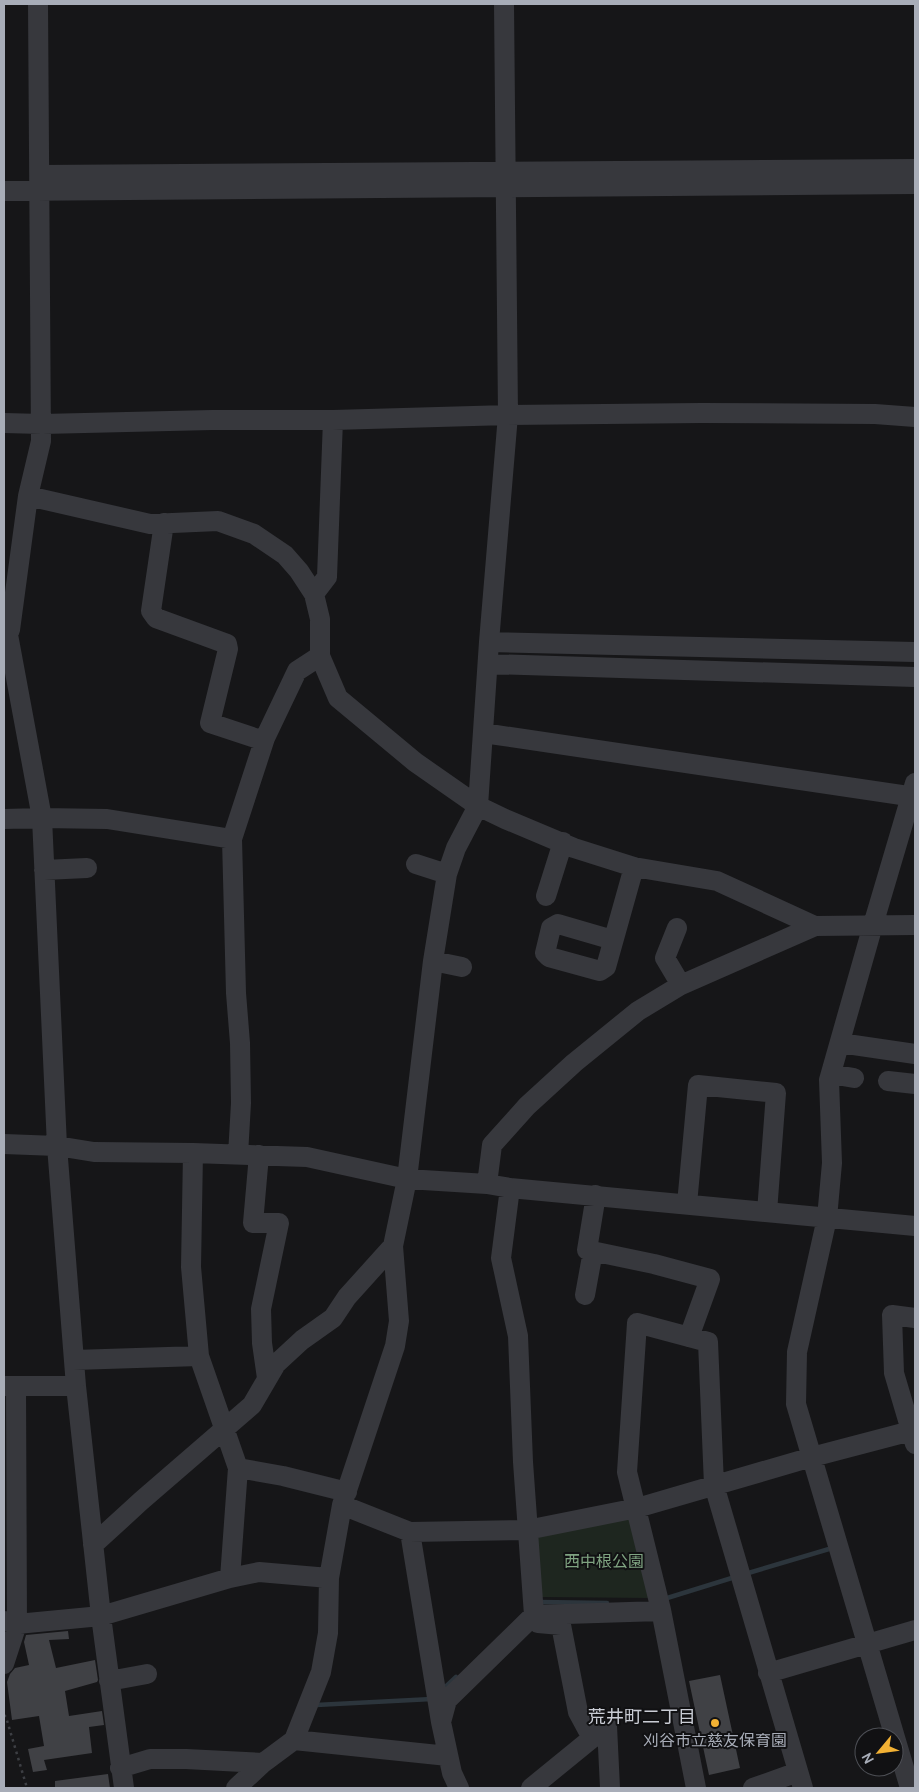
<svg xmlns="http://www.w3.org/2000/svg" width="919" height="1792" font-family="Cabin,'Noto Sans JP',sans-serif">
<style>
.green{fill:#1e261f}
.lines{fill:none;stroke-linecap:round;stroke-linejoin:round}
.stream{stroke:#2c353c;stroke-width:4.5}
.building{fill:#404145}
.path{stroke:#3d3f44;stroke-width:2.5;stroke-dasharray:2.5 4;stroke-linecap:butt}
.minor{stroke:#37383d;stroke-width:20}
.poi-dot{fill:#f2b134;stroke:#111113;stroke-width:2}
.labels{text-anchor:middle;stroke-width:4;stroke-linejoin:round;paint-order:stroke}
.park-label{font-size:16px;fill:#7fa381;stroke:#111113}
.poi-label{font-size:16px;fill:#a8adb8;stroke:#111113}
.neighbourhood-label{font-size:18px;fill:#c9ccd4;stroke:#111113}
</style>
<rect width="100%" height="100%" fill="#161618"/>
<!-- green -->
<path class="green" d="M633 1517 650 1598 540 1597 535 1536Z"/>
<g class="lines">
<!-- stream -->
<path class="stream" d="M745 1574 829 1549
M664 1599 735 1577
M540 1602 607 1603
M441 1691 456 1677
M316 1705 432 1699"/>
</g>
<!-- building -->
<path class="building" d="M68 1631 69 1639 49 1640 56 1668 95 1660 98 1680 97 1682 65 1691 69 1716 102 1711 104 1725 89 1727 92 1753 44 1760 47 1770 33 1772 28 1749 44 1746 39 1716 12 1720 7 1682 10 1674 15 1668 29 1665 24 1642 26 1635Z
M720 1675 740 1768 709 1775 689 1681Z
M108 1774 110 1788H55V1781Z"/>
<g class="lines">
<!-- path -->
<path class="path" d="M4 1715 6 1717 27 1788"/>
<!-- minor -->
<path class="minor" d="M38 4 41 441 28 496 150 524 218 521 254 534 285 555 299 571 314 594 320 619V656L338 698 415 762 478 806 489 642 508 415 504 4
M40 175 915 169
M4 191 915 184
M4 423 42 424 212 420H333L508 415 701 413 875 414 915 417
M164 523 151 611 156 618 227 644 228 649 210 723 264 741
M314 594 327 577 333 420
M4 613 42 818 57 1146 76 1386 101 1616 124 1788
M10 630 28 496
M489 642 915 652
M488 664 915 677
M483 733 915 797
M4 819 42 818 107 819 232 839
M416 864 447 874
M44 870 87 868
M546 896 563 842
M677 928 665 958 681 985
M613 940 558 924 551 928 545 953 549 957 600 971 606 967 634 867
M433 961 462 967
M840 1043 915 1054
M831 1074 854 1078
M888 1081 915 1084
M4 1144 57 1146 94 1152 193 1153 307 1157 407 1179 487 1184 510 1188 915 1226
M193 1153 191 1267 199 1356 238 1468 230 1578
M238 1155 241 1103 240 1043 236 993 232 839 265 738 297 671 320 656
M259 1155 253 1223H279L261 1309 262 1343 267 1378
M487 1184 492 1145 527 1106 574 1063 638 1011 681 985 815 926
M510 1188 501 1258 518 1336 523 1462 534 1615
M596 1195 587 1250 654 1264 710 1279 689 1337
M687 1204 698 1085 776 1093 767 1212
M585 1295 593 1251
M915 1318 892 1315 894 1373 915 1444
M74 1360 199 1356
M4 1386H76
M238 1468 283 1476 347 1492
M342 1505 410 1532 527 1530 637 1508 812 1457 911 1431
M410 1532 441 1722 452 1773 459 1788
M93 1545 141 1501 252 1405 276 1364 302 1340 333 1318 347 1297 393 1246
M4 1621 17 1624 101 1616 230 1578 259 1572 329 1578
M538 1623 561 1625 578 1712 592 1738
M4 1664 17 1624 16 1386
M768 1673 915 1630
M109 1681 147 1674
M441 1722 447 1700 534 1615 661 1611
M294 1740 448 1756
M120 1768 150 1759H186L263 1763
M236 1788 263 1763 294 1740 321 1672 328 1633 329 1578 342 1505 395 1346 399 1321 393 1246 407 1179 433 961 447 874 456 848 478 806 505 819 574 848 634 867 717 881 815 926 915 925
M531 1788 607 1726 610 1788
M696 1788 661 1610 627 1472 637 1323 708 1342 714 1485 803 1788
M753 1788 798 1772
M910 1788 796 1404 797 1352 827 1218 832 1163 829 1080 873 925 915 783"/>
</g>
<!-- markers -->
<circle class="poi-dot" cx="715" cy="1723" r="5"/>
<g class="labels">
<!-- park labels -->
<g class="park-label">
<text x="604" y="1567">西中根公園</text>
</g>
<!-- poi labels -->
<g class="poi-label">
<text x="715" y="1746">刈谷市立慈友保育園</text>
</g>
<!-- neighbourhood labels -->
<g class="neighbourhood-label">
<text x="642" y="1723">荒井町二丁目</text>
</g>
</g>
<!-- border -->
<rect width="919" height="1792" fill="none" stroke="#a8adb8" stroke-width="10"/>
<!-- north arrow -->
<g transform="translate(879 1752) rotate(241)"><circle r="24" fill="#111113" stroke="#4d4f55"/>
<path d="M0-4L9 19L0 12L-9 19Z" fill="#f2b134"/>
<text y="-8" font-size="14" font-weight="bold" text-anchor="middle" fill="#a8adb8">N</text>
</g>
</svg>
